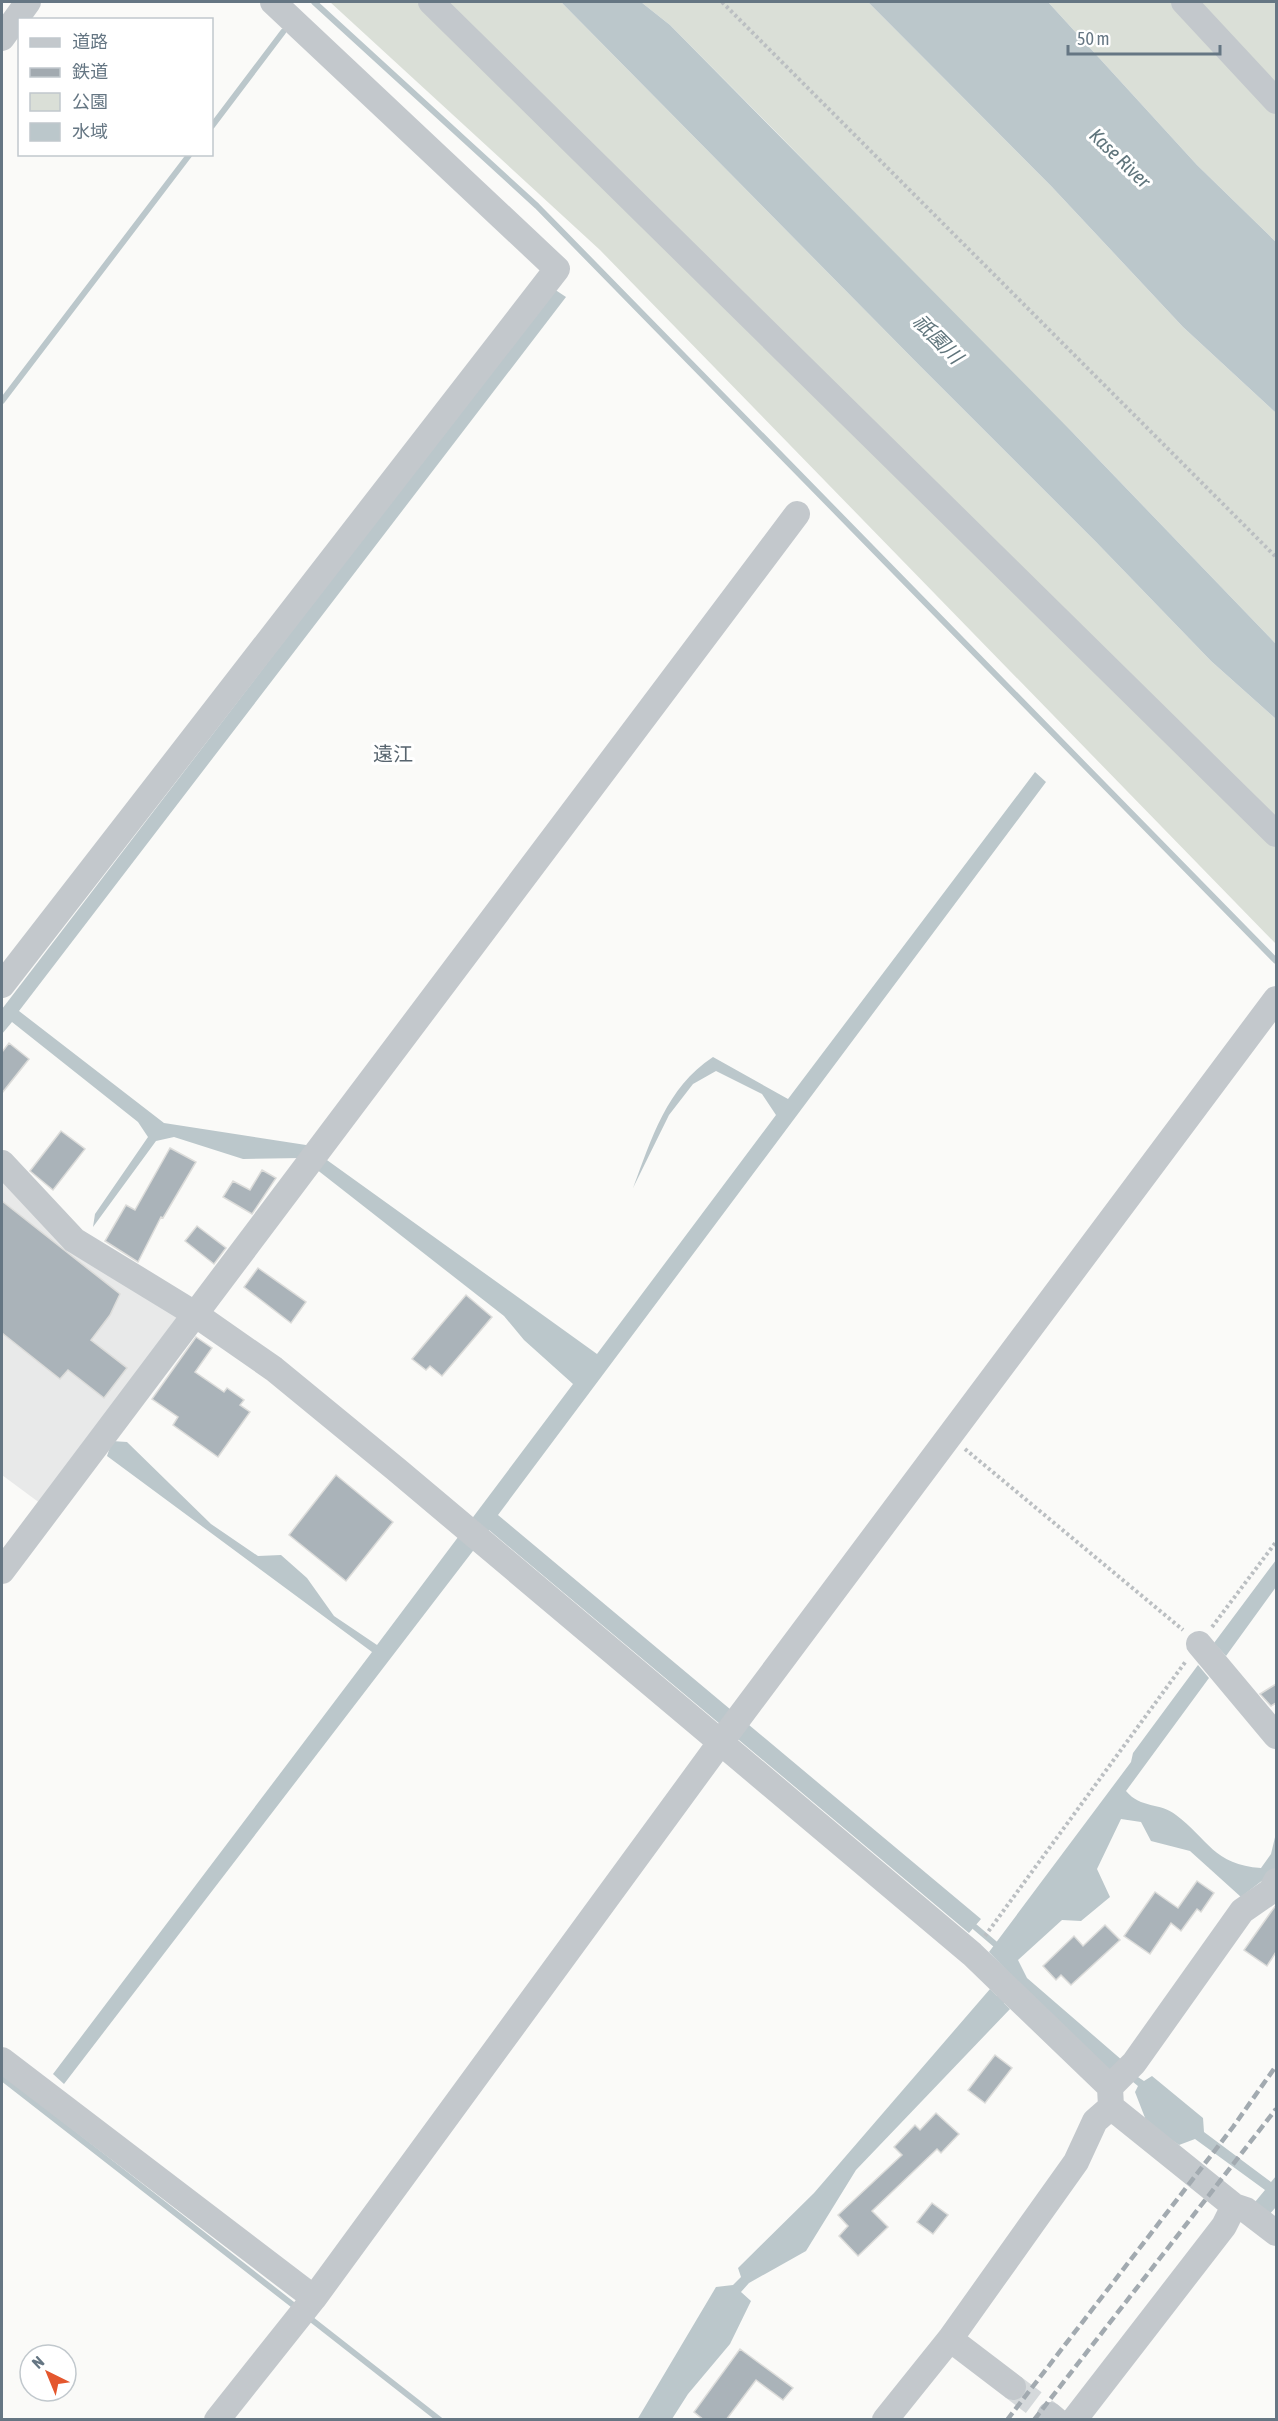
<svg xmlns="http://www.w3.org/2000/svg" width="1278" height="2421" font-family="'Asap Condensed','Noto Sans JP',sans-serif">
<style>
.built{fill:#e8e9e9}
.green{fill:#dadfd7}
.water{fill:#bbc7cb}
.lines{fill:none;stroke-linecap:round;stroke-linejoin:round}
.stream{stroke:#bbc7cb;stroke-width:6}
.building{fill:#aab3b9;stroke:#dcdcda;stroke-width:1.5}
.minor-tunnel{stroke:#d5d9db;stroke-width:26;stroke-dasharray:26 13;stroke-linecap:butt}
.path{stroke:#bbbfc2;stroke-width:4;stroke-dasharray:3 3;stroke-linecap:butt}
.minor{stroke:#c3c8cc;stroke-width:26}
.rail{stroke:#a2aab0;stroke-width:4.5;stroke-dasharray:9 4.5;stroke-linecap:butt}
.labels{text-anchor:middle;stroke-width:6;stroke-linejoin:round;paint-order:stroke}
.water-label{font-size:20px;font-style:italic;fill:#60757c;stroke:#fff}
.neighbourhood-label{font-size:20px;fill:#57646e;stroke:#fff}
</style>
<rect width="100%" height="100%" fill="#fafaf8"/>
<!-- built -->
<path class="built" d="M2 1172 194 1326 52 1512 2 1475Z"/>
<!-- green -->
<path class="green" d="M330 2H561L921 367 1097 543 1211 661 1276 719V944L600 250Z
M641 2H868L1052 187 1183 327 1276 413V644L1075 435 1037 399 783 139 670 25Z
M1048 2H1276V242L1197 165Z"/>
<!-- water -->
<path class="water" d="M561 2H641L670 25 1075 435 1276 644V719L1211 661 1097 543 921 367Z
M868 2H1048L1197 165 1276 242V413L1183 327 1052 187Z
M554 289 566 297 19 1011 164 1123 306 1145 597 1354 776 1115 762 1094 716 1071 693 1084 669 1115 633 1188C652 1138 666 1088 713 1057L788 1099 1035 772 1046 782 498 1515 981 1919 969 1933 489 1530 64 2084 53 2074 372 1652 107 1456 112 1441 127 1442 211 1524 258 1556 281 1555 307 1578 334 1616 377 1645 573 1384 524 1340 504 1316 302 1158 243 1159 174 1137 156 1141 93 1227 95 1214 148 1137 138 1122 12 1022 2 1034V1009Z
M1276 1560V1587L1226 1656 1214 1643Z
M1198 1665 1209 1678 1126 1791C1141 1809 1160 1802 1176 1815 1208 1839 1214 1865 1261 1868L1271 1854 1276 1833V1870L1241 1897 1190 1851 1151 1841 1141 1822 1121 1819 1097 1869 1110 1897 1081 1921 1062 1920 1018 1960 1027 1978 1123 2061 1121 2066 1144 2081 1152 2076 1203 2118 1204 2132 1271 2182 1276 2176V2207L1269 2215 1255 2202 1265 2190 1195 2139 1179 2145 1147 2123 1135 2092 1138 2086 1117 2069 1114 2074 1020 1988 1004 2003 1010 2009 856 2170 806 2251 749 2283 741 2292 751 2301 730 2344 688 2394 672 2419 637 2420 716 2287 733 2285 741 2277 738 2268 814 2193 990 1989 997 1996 1013 1977 989 1952 1131 1762 1133 1753Z"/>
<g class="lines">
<!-- stream -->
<path class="stream" d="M314 2 537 206 1276 961
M212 126 283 32
M2 401 190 154
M975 1927 995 1944
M2 2078 297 2308
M307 2316 440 2420"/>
</g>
<!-- building -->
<path class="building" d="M9 1043 29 1059 2 1093V1052Z
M61 1131 85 1149 53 1190 30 1171Z
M170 1148 196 1162 163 1218 161 1217 138 1262 105 1241 126 1205 135 1210Z
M262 1170 276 1178 252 1214 223 1197 233 1181 250 1190Z
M2 1201 120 1294 110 1315 91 1340 127 1368 104 1398 68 1370 60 1379 2 1333Z
M197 1226 226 1248 214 1264 185 1241Z
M258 1268 306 1302 291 1323 244 1287Z
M466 1295 492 1317 442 1376 430 1366 426 1370 412 1359Z
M196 1337 212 1348 195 1372 224 1392 227 1388 244 1400 240 1405 250 1412 218 1457 173 1425 178 1417 152 1399Z
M336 1475 393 1522 346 1581 289 1535Z
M1276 1684V1703L1271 1706 1260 1694Z
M1197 1881 1214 1893 1201 1912 1197 1909 1181 1931 1171 1923 1150 1954 1124 1936 1155 1892 1178 1908Z
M1276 1905V1952L1267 1966 1244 1950Z
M1105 1925 1120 1940 1071 1985 1061 1975 1056 1980 1043 1966 1074 1936 1083 1946Z
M995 2055 1012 2068 985 2103 968 2090Z
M936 2113 959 2134 941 2153 937 2149 872 2211 888 2227 858 2256 839 2236 848 2226 838 2215 902 2155 894 2147 915 2125 920 2130Z
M932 2203 948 2215 933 2234 917 2222Z
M740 2349 793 2388 783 2400 756 2380 726 2420H704L694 2412Z"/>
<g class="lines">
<!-- minor-tunnel -->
<path class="minor-tunnel" d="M1013 2387 1050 2415"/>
<!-- path -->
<path class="path" d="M722 2 1276 557
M965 1449 1183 1630
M1212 1627 1276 1542
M985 1936 1186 1661"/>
<!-- minor -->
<path class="minor" d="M431 2 1276 834
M1184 2 1276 101
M2 38 28 2
M2 985 557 269 273 2
M2 1163 74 1240 195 1314 274 1369 397 1470 972 1954 1110 2087 1111 2107 1234 2206 1246 2210 1276 2233
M2 1571 797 514
M1199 1644 1276 1736
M2 2060 314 2298
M1110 2087 1134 2063 1242 1911 1271 1891 1276 1881
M950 2339 1013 2387
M1050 2415 1056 2420
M217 2420 314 2298 720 1743 1276 999
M885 2420 950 2339 1076 2162 1095 2121 1111 2107
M1074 2420 1224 2226 1234 2206"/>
<!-- rail -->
<path class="rail" d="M1007 2420 1233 2127 1276 2066
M1034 2420 1276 2109"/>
</g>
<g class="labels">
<!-- water labels -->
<g class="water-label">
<text transform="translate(1120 158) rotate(44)" y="7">Kase River</text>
<text transform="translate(938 339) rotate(45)" y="7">祇園川</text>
</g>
<!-- neighbourhood labels -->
<g class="neighbourhood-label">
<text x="393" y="761">遠江</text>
</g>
</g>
<!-- border -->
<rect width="1278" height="2421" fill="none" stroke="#657683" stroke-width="6"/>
<!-- legend -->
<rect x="18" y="18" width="195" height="138" fill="#ffffff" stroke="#c1c8cd" stroke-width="1.5"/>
<rect x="30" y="38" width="30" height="9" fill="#c3c8cc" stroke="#c1c8cd" stroke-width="1.5"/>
<text x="72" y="48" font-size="18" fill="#657683">道路</text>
<rect x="30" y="68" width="30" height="9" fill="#a2aab0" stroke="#c1c8cd" stroke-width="1.5"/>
<text x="72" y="78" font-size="18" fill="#657683">鉄道</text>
<rect x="30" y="93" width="30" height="18" fill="#dadfd7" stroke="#c1c8cd" stroke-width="1.5"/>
<text x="72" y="108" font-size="18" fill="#657683">公園</text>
<rect x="30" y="123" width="30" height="18" fill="#bbc7cb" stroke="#c1c8cd" stroke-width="1.5"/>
<text x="72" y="138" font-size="18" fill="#657683">水域</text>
<!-- north arrow -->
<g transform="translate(48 2373) rotate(317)"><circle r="28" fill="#ffffff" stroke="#c1c8cd" stroke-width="1.5"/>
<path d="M0-4.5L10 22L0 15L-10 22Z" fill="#e4572e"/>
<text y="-9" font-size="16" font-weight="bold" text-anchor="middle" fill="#657683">N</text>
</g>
<!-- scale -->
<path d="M1068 45v9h152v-9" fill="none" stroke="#657683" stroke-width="3"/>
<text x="1077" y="45" font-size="18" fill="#657683" stroke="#ffffff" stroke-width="4.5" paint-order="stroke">50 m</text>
</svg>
